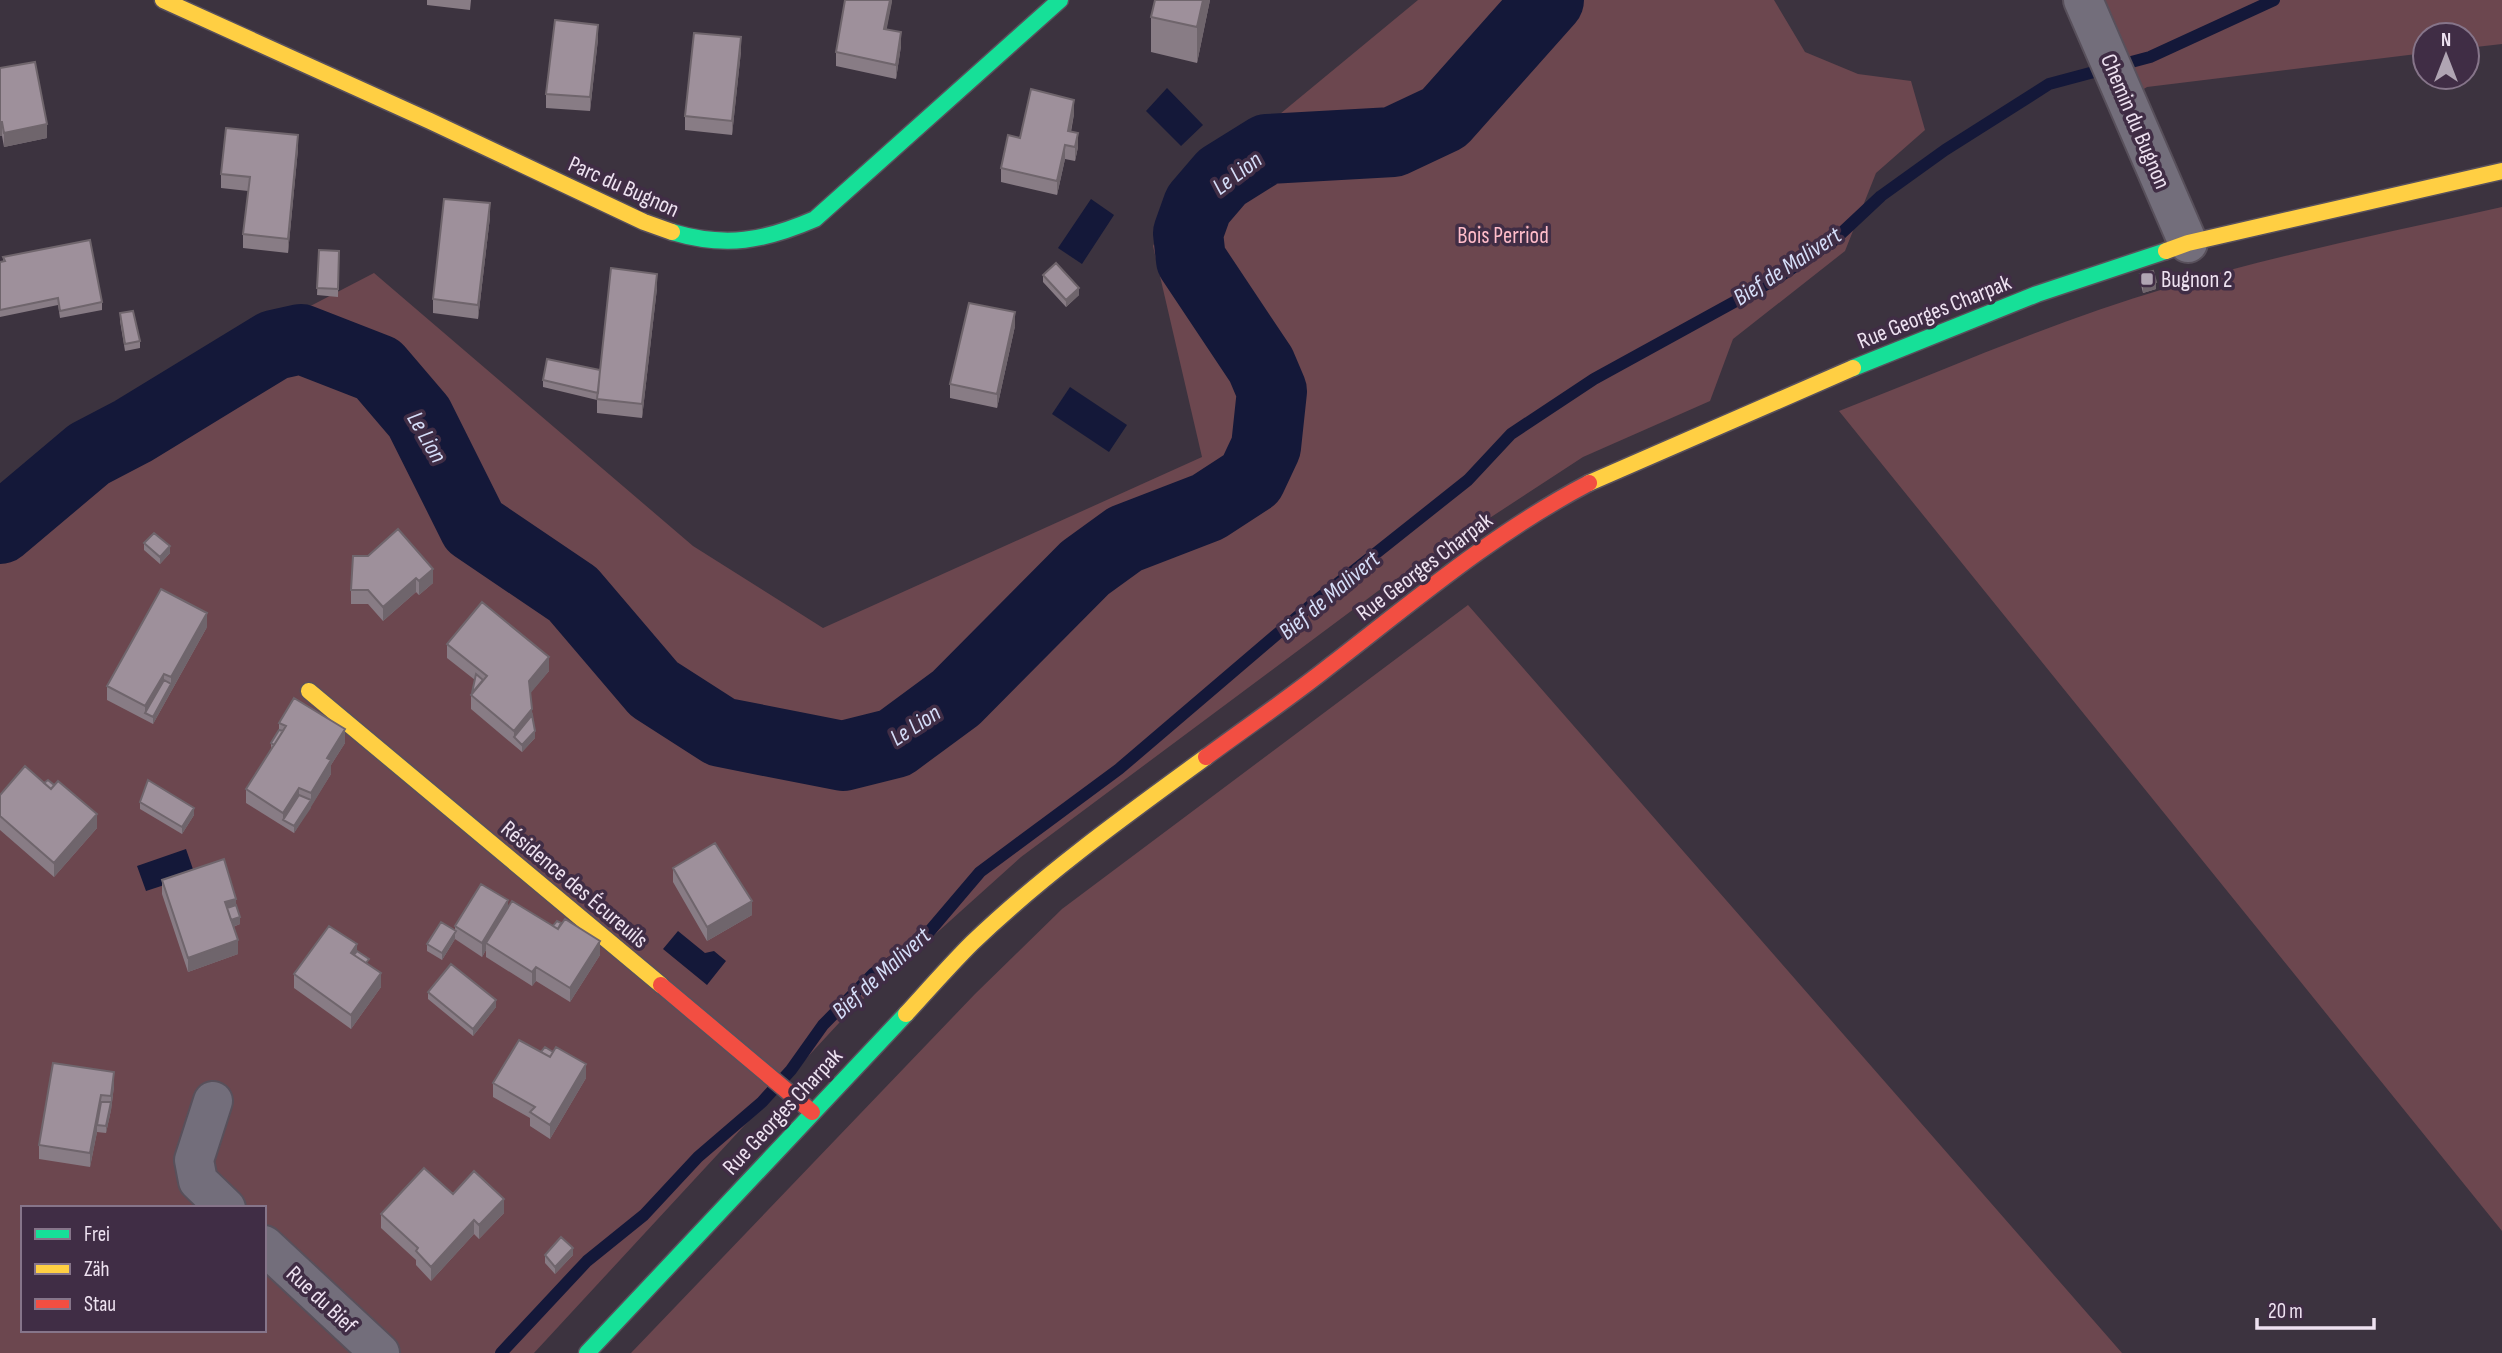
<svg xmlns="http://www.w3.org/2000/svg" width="2502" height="1353" font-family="'Sofia Sans Condensed',sans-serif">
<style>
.green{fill:#6c474f;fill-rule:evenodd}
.water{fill:#141839}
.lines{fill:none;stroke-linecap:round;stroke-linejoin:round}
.stream{stroke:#141839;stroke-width:12}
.river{stroke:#141839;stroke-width:70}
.street-casing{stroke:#58505b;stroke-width:42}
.fast-casing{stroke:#58505b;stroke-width:19}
.slow-casing{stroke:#58505b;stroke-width:19}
.jam-casing{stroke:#58505b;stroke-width:19}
.street{stroke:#736e7b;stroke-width:38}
.fast{stroke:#16e098;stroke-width:16}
.slow{stroke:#ffcf43;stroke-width:16}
.jam{stroke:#f24e42;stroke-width:16}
.wall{fill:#887c85}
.shaded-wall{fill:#6f656c}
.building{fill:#9e909b;stroke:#6f656c;stroke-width:2}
.poi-dot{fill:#b0a5b3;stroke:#402d45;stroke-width:2.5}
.labels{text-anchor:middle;stroke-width:7;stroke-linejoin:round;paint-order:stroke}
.street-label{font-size:23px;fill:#eee2f1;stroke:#402d45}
.park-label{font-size:23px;fill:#ffbdca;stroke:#402d45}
.poi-label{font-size:23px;fill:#eee2f1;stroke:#402d45;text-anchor:start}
.water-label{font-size:24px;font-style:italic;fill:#d5ddf8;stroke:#402d45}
</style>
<rect width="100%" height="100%" fill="#3c333f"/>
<!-- green -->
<path class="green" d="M1418 0H1774L1805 52 1858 74 1911 81 1925 130 1876 173 1845 251 1733 339 1710 401 1583 457 1378 591 1021 857 851 1010 534 1353H0V489L11 479 131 399 374 273 693 546 823 628 1202 457 1153 246 1181 193 1210 167 1245 143ZM23 1208H264V1330H23Z
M2064 0H2502V44L2467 48V35H2425V53L2147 87 2109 111Z
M2502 207V1231L1839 411C1947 369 2055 321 2167 288 2276 255 2390 232 2502 207Z
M1468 605 2122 1353H631L975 994 1062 909Z"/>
<!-- water -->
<path class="water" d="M1167 88 1203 125 1181 146 1146 111Z
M1091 199 1114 215 1082 264 1058 248Z
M1070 387 1127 425 1109 452 1052 414Z
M186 849 195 875 146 891 137 866Z
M678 931 705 953 714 951 726 961 707 985 663 949Z"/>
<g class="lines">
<!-- stream -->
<path class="stream" d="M501 1353 587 1261 644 1215 698 1157 762 1102 791 1070 823 1025 874 973 917 946 980 872 1119 769 1317 600 1468 480 1511 434 1594 379 1776 279 1833 241 1881 196 1945 150 2049 84 2150 57 2274 0"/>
<!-- river -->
<path class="river" d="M0 529 89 454 133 431 274 345 301 339 378 369 419 417 474 527 573 594 654 689 721 732 843 756 895 743 956 698 1085 568 1125 539 1208 507 1251 479 1266 447 1272 391 1261 365 1191 260 1188 233 1198 205 1222 177 1267 149 1393 142 1444 118 1549 0"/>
<defs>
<path id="street" d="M2083 0 2188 243
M213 1101 194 1160 198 1181 226 1208
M264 1245 380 1353"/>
<path id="fast" d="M672 232C726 248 764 241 815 219L1060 0
M1853 368 2037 294 2166 251
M587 1353 906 1014"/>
<path id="slow" d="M163 0 430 121 644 222 672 232
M2166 251 2188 243 2502 171
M1589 483 1853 368
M309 691 661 985
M906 1014C928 990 949 966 972 943 1044 874 1125 816 1206 757"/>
<path id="jam" d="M1206 757C1248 726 1291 697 1331 665 1415 600 1495 532 1589 483
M661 985 812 1112"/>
</defs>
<!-- street casing -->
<use href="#street" class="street-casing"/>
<!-- fast casing -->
<use href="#fast" class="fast-casing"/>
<!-- slow casing -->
<use href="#slow" class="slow-casing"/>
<!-- jam casing -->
<use href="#jam" class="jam-casing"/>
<!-- street -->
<use href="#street" class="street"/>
<!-- fast -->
<use href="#fast" class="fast"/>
<!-- slow -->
<use href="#slow" class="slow"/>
<!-- jam -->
<use href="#jam" class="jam"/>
</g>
<!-- wall -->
<path class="wall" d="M427 0H471L470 10 427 5Z
M892 0 886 30 901 46 896 79 836 66V52Z
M1155 0H1210L1197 63 1151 52V17Z
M598 39 590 111 546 108V94Z
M741 51 732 135 685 130V116Z
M0 68 47 138 4 147 2 136Z
M1074 114 1071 132 1078 147 1075 161 1065 159 1057 195 1001 182V168L1020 138Z
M298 149 288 253 243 248V234L248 191 221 188V174Z
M490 217 478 319 433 313V299Z
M319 250 339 251 338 297 317 295Z
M3 257 102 302V310L60 318 58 305 0 317V262L3 261Z
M2140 274 2156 289 2143 293 2140 281Z
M1043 275 1079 295 1066 307 1043 282Z
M657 288 642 418 597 413V400L543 387V380L600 370Z
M120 313 140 341V348L125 351 120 321Z
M1015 326 997 408 950 398V384Z
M144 543 170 553 160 564 144 550Z
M368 556 433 583 419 595 416 592 383 621 368 604H351V590Z
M207 627 153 724 107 700V686Z
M447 644 549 671 530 693 535 738 522 752 471 709V695L472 693 475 680 447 658Z
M279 723 345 743 331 765V774L294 833 246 803V789L271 750V743L279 730Z
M0 795 97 828 54 877 0 830Z
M140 802 194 815 182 834 140 809Z
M673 868 752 915 707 941 673 882Z
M162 880 236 905 240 924 233 927 238 954 188 972 162 894Z
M508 908 600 955 570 1002 536 981 532 986 486 957V950L482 957 455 939 442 960 427 951V944L455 930V926Z
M357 951 369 965 381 987 351 1029 294 988V974Z
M428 992 496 1007 473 1036 428 999Z
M53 1063 114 1086 111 1110 106 1133 97 1132 90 1167 39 1159V1145Z
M586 1078 550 1139 530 1126V1118L493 1097V1083Z
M453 1194 504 1213 479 1239 474 1234 431 1281 416 1265V1260L381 1228V1214Z
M545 1255H573L555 1274 545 1263Z"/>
<!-- shaded-wall -->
<path class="shaded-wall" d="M890 0H892V2L884 43V29Z
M1203 0H1210L1197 63V27Z
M598 25V39L590 111V97Z
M901 32V46L896 79V65Z
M741 37V51L732 135V121Z
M1074 100V114L1068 145V131Z
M0 122H2V136H0Z
M47 124V138L4 147V133Z
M1078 133V147L1075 161V147Z
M298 135V149L288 253V239Z
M1065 145V159L1057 195V181Z
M490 203V217L478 319V305Z
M657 274V288L642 418V404Z
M2156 282V289L2143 293V286Z
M1079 288V295L1066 307V300Z
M1015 312V326L997 408V394Z
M170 546V553L160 564V557Z
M433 569V583L419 595V581Z
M416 578V592L383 621V607Z
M207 613V627L153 724V717L171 684V677Z
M549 657V671L529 695V681Z
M164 674V688L145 713V720V706Z
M532 709V723L514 737V731Z
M345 729V743L331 765V774L311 807V793L327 758Z
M535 731V738L522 752V745Z
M299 788V802L283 820V813Z
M311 800V808L294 833V826Z
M194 808V815L182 834V827Z
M97 814V828L54 877V863Z
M236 899V913L227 915 225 902Z
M508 900V914L486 943V950L482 957V943Z
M752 901V915L707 941V927Z
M240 917V924L229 928V921Z
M455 932V939L442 960V953Z
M238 940V954L188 972V958Z
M600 941V955L570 1002V988Z
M357 944V958L351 953Z
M536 967V981L532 986V972Z
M381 973V987L351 1029V1015Z
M496 1000V1007L473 1036V1029Z
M586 1064V1078L550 1139V1125Z
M114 1072V1086L111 1110V1096Z
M101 1095V1109L97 1125V1132L90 1167V1153Z
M111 1102V1110L106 1133V1126Z
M504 1199V1213L479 1239V1225Z
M474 1220V1234L431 1281V1267Z
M573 1248V1255L555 1274V1267Z"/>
<!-- building -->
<path class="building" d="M845 0H890L884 29 901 32 896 65 836 52Z
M1155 0H1203L1197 27 1151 17Z
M555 20 598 25 590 97 546 94Z
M694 33 741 37 732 121 685 116Z
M35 62 47 124 4 133 2 122H0V68Z
M1031 89 1074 100 1068 131 1078 133 1075 147 1065 145 1057 181 1001 168 1008 135 1020 138Z
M226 128 298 135 288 239 243 234 250 177 221 174Z
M444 199 490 203 478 305 433 299Z
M90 240 102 302 60 311 58 298 0 310V262L5 261 3 257Z
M319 250 339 251 338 289 317 288Z
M1056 263 1079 288 1066 300 1043 275Z
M611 268 657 274 642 404 597 399Z
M2153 271 2156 282 2143 286 2140 274Z
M969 303 1015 312 997 394 950 384Z
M133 311 140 341 125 344 120 313Z
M547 359 600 370 598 393 543 380Z
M398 529 433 569 419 581 416 578 383 607 368 590H351L353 556H368Z
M154 533 170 546 160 557 144 543Z
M161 589 207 613 171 677 164 674 145 706 107 686Z
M482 602 549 657 529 681 532 709 514 731 471 695 487 676 447 644Z
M476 674 483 680 472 693Z
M164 680 171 684 153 717 145 713Z
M294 698 345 729 327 758 331 760 311 793 299 788 283 813 246 789 286 726 279 723Z
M532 715 535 731 522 745 514 737Z
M279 730 283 731 274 745 271 743Z
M25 766 51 789 58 781 97 814 54 863 0 816V795Z
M48 780 54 785 51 789 44 783Z
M148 780 194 808 182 827 140 802Z
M299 795 311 800 294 826 283 820Z
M715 843 752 901 707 927 673 868Z
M224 859 236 899 225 902 238 940 188 958 162 880Z
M481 884 508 900 482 943 455 926Z
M512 901 558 929 565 919 600 941 570 988 536 967 532 972 486 943Z
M236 905 240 917 231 920 227 908Z
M557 921 561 923 558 929 553 926Z
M441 922 456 931 442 953 427 944Z
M329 926 357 944 351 953 381 973 351 1015 294 974Z
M357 951 369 959 366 963 354 955Z
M451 964 496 1000 473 1029 428 992Z
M519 1040 550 1057 556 1047 586 1064 550 1125 530 1112 535 1107 493 1083Z
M545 1047 553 1052 550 1057 541 1052Z
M53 1063 114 1072 111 1096 101 1095 90 1153 39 1145Z
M101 1102H111L106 1126 97 1125Z
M424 1168 453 1194 474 1171 504 1199 479 1225 474 1220 431 1267 416 1251 418 1248 381 1214Z
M561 1237 573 1248 555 1267 545 1255Z"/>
<!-- markers -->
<rect class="poi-dot" x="2140" y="272" width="14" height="14" rx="3.5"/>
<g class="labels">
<!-- street labels -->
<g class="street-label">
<text transform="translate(2136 121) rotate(67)" y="8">Chemin du Bugnon</text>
<text transform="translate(624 186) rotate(24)" y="8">Parc du Bugnon</text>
<text transform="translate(1934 311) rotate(-22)" y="8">Rue Georges Charpak</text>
<text transform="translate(1424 566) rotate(-37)" y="8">Rue Georges Charpak</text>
<text transform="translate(575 884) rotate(40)" y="8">Résidence des Écureuils</text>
<text transform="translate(782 1111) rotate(-47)" y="8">Rue Georges Charpak</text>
<text transform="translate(322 1299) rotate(43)" y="8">Rue du Bief</text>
</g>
<!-- park labels -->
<g class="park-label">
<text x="1503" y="243">Bois Perriod</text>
</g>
<!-- poi labels -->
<g class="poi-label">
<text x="2161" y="287">Bugnon 2</text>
</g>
<!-- water labels -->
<g class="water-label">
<text transform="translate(1237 173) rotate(-37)" y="8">Le Lion</text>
<text transform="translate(1787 266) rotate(-33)" y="8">Bief de Malivert</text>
<text transform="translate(427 437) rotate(60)" y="8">Le Lion</text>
<text transform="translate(1329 595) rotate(-40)" y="8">Bief de Malivert</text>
<text transform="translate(915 725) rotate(-33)" y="8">Le Lion</text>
<text transform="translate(881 973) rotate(-42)" y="8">Bief de Malivert</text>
</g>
</g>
<!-- legend -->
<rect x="21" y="1206" width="245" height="126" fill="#402d45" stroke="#86758a" stroke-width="2"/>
<rect x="35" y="1229" width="35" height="10" fill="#16e098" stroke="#86758a" stroke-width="2"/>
<text x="84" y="1241" font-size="21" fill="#eee2f1">Frei</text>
<rect x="35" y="1264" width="35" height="10" fill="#ffcf43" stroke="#86758a" stroke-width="2"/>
<text x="84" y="1276" font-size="21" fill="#eee2f1">Zäh</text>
<rect x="35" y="1299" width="35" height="10" fill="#f24e42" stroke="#86758a" stroke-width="2"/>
<text x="84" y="1311" font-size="21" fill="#eee2f1">Stau</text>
<!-- north arrow -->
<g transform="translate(2446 56)"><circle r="33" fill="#402d45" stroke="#86758a" stroke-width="2"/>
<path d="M0-5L12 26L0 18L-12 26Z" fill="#b0a5b3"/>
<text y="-10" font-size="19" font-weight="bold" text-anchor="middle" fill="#eee2f1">N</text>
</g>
<!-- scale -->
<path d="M2257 1318v10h117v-10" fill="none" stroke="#eee2f1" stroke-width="3.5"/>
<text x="2268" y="1318" font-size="21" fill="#eee2f1" stroke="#402d45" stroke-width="5" paint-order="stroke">20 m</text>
</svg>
